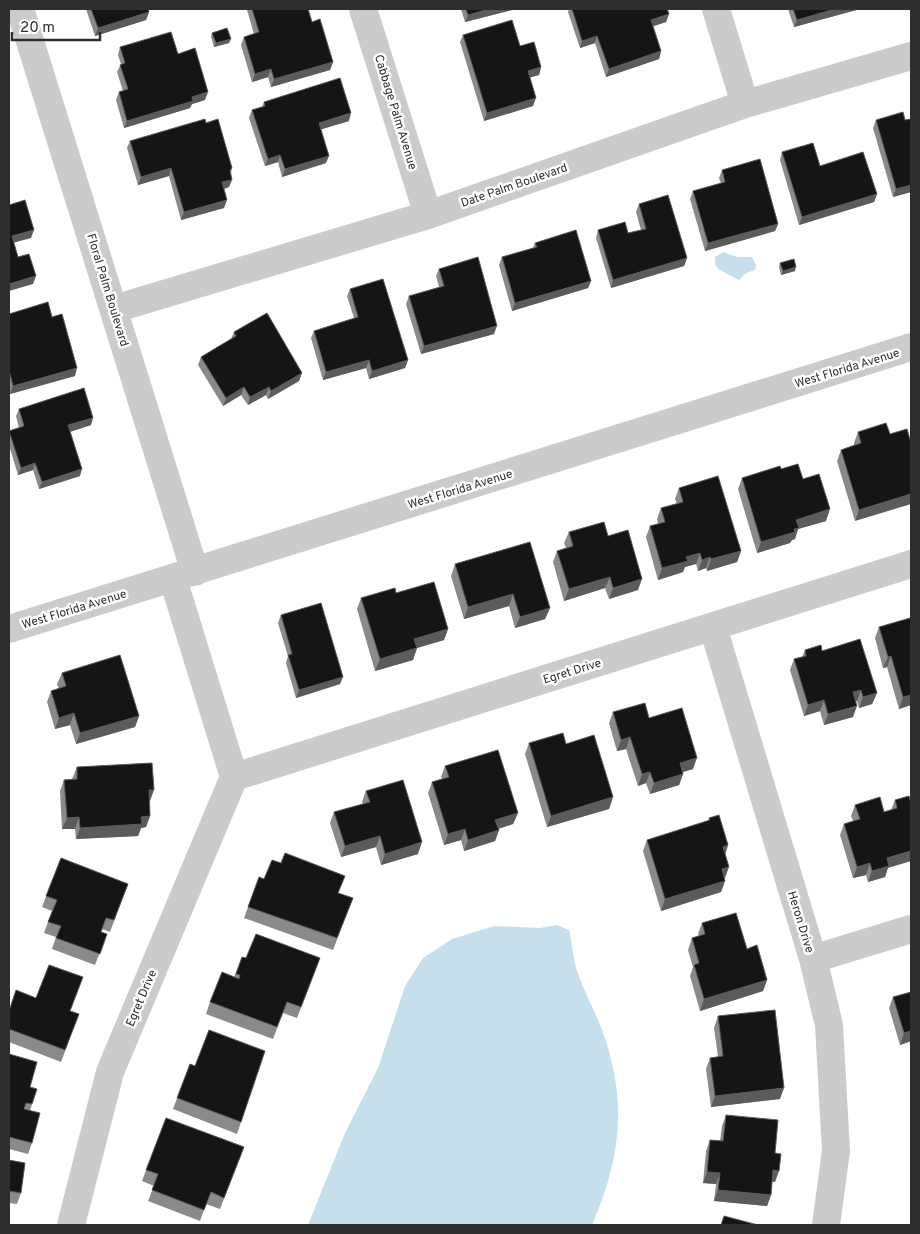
<svg xmlns="http://www.w3.org/2000/svg" width="920" height="1234" font-family="Overpass,sans-serif">
<style>
.water{fill:#c6dfed}
.lines{fill:none;stroke-linecap:round;stroke-linejoin:round}
.minor{stroke:#cbcbcb;stroke-width:28}
.tertiary{stroke:#cbcbcb;stroke-width:28}
.wall{fill:#8a8a8a}
.shaded-wall{fill:#5b5b5b}
.building{fill:#151515;stroke:#5b5b5b}
.labels{text-anchor:middle;stroke-width:5;stroke-linejoin:round;paint-order:stroke}
.street-label{font-size:12px;fill:#2e2e2e;stroke:#fff}
</style>
<rect width="100%" height="100%" fill="#fff"/>
<!-- water -->
<path class="water" d="M723 252 737 257H752L756 265 755 270 746 273 739 280 718 269 715 264V257Z
M557 925 569 930C572 943 573 958 577 971 586 997 601 1021 608 1048 627 1113 618 1164 592 1225H308L345 1133 378 1068 405 986 423 958 452 939 494 926 540 928Z"/>
<g class="lines">
<!-- minor -->
<path class="minor" d="M20 9 195 572
M363 9 428 215
M716 9 745 104
M114 309 428 215 745 104 911 56
M173 579 234 777
M713 627 813 959 829 1025 836 1151 826 1225
M813 959 911 929
M71 1225 110 1072 234 777 911 564"/>
<!-- tertiary -->
<path class="tertiary" d="M9 629 911 347"/>
</g>
<!-- wall -->
<path class="wall" d="M86 9H148L149 12 146 20 95 36Z
M248 9H308L312 22 333 62 330 70 271 87 268 77 252 82 241 45 244 37 254 34 247 10Z
M461 9H512V10L465 22Z
M569 9H667L669 14 666 22 653 26 661 51 659 59 606 77 595 43 580 48 568 12Z
M788 9H860L794 27Z
M212 33 229 43 214 47 211 37Z
M463 35 520 46 541 67 539 75 529 77 533 106 484 121 460 42Z
M120 47 178 54 205 100 192 104 190 108 124 128 116 100 119 92 123 91 117 72 121 64 118 55Z
M264 102 349 121 321 129 326 163 282 177 278 162 265 166 249 118 252 110 262 107Z
M911 119V192L893 197 873 128 876 120H905Z
M206 123 232 168 231 173 229 187 224 189V208L181 220 169 176 138 185 127 148 130 141Z
M782 152 820 166 877 194 874 202 799 225 780 160Z
M722 170 778 224 775 231 705 251 690 199 693 191 721 183 719 178Z
M639 204 687 258 684 266 611 288 596 238 598 230 628 233 641 230 636 212Z
M535 243 591 281 588 288 512 311 499 265 502 257 533 248Z
M780 263 795 271 781 275 779 267Z
M439 269 494 334 421 354 406 304 409 296 439 287 436 276Z
M350 289 408 360 405 368 369 379 366 368 323 380 311 338 314 331 354 318 347 296Z
M9 314 52 317 75 376 10 394 9 388Z
M234 332 302 373 299 381 268 399 266 395 248 405 241 395 223 406 198 365 201 357 231 339Z
M19 409 91 425 70 432 80 476 39 489 33 470 18 475 9 445V431L19 428 16 416Z
M858 432 890 434 855 521 837 461 841 450 854 445V443Z
M781 469 803 479 826 521 798 529 795 539 792 540 790 543 757 553 738 489 742 478Z
M679 488 741 551 737 562 707 571 706 568 698 571 696 564 685 567 683 572 658 580 646 537 650 526 658 524 657 519 661 508 677 504 675 499Z
M569 532 608 536 638 590 609 599 605 588 564 601 553 562 557 551 566 548 564 543Z
M455 564 550 608 545 619 515 628 509 606 464 619 451 576Z
M396 593 448 629 444 640 417 648 413 660 375 671 357 609 361 598Z
M281 615 340 684 296 698 286 663 288 656 278 623Z
M879 627 911 705 899 709 887 667 883 668 875 638Z
M805 650 822 651 877 693 872 704 859 708 857 701H855L853 717 824 725 820 711 804 716 790 670 794 659 802 657Z
M62 673 139 716 135 727 76 744 70 725 55 729 47 702 51 691 59 689 57 684Z
M613 712 649 718 693 769 683 772V774L679 785 650 794 646 783 638 786 626 749 617 751 609 723Z
M529 743 566 744 613 797 609 809 547 827 525 754Z
M445 766 518 813 513 824 498 829 499 830 495 841 464 851 461 840 444 845 428 793 432 782 442 779 441 777Z
M77 767 150 801H149L150 816 146 827 141 828 138 836 76 839 75 829H62L60 791 64 780 72 779Z
M366 791 418 854 381 865 376 847 341 857 330 823 334 812 363 804 362 802Z
M909 796 885 877 868 882 866 875 853 878 840 835 844 824 853 821 851 816 855 805 884 812 891 810 895 800Z
M709 818 728 845 725 855V881L721 892 661 911 643 851 647 840 708 821Z
M61 858 128 884 110 932 102 929 101 932 107 934 95 965 52 949 56 937 44 933 52 911 42 907Z
M259 877 264 879 338 893 353 898 333 950 244 918Z
M702 923 747 949 767 980 763 991 700 1011 690 976 693 967 688 950 692 938 699 936 698 934Z
M242 957 246 958H320L297 1018 283 1013 273 1039 206 1014 210 1002 234 977Z
M893 997 911 1041 900 1045 889 1008Z
M36 998 79 1014 61 1062 9 1042V1011Z
M718 1016 780 1099 711 1107 706 1069 710 1058 718 1057 714 1028Z
M265 1051 237 1134 173 1109 190 1064 195 1066Z
M9 1054 30 1087 32 1104 30 1110 32 1143 28 1154 9 1149Z
M726 1115 775 1153V1182L772 1181 771 1195 767 1206 714 1201 716 1184 703 1183 706 1151 710 1140 720 1141 722 1126Z
M166 1118 244 1147 220 1209 206 1204 200 1221 148 1201 154 1186 142 1181Z
M9 1160 21 1193 17 1204 9 1203Z"/>
<!-- shaded-wall -->
<path class="shaded-wall" d="M489 9H512V10L465 22 468 15Z
M835 9H860L794 27 797 20Z
M149 12 146 20 95 36 98 28Z
M669 14 666 22 648 28 651 20Z
M597 36 595 43 580 48 582 41Z
M231 39 229 43 214 47 216 43Z
M661 51 659 59 606 77 609 69Z
M333 62 330 70 271 87 274 79Z
M541 67 539 75 525 79 528 71Z
M271 69 268 77 252 82 255 74Z
M208 92 205 100 192 104 190 108 124 128 127 121 192 97Z
M536 98 533 106 484 121 487 113Z
M351 113 349 121 316 131 319 123Z
M280 155 278 162 265 166 268 159Z
M329 156 326 163 282 177 285 169Z
M171 168 169 176 138 185 141 177Z
M232 180 229 187 219 190 222 182Z
M911 185V192L893 197 896 189Z
M877 194 874 202 799 225 802 217Z
M227 200 224 208 181 220 184 212Z
M778 224 775 231 705 251 708 243Z
M34 230 31 238 9 244 12 236Z
M687 258 684 266 611 288 613 280Z
M796 267 795 271 781 275 783 271Z
M36 276 33 284 9 291V284Z
M591 281 588 288 512 311 515 303Z
M497 326 494 334 421 354 424 346Z
M369 360 366 368 323 380 326 372Z
M408 360 405 368 369 379 372 371Z
M77 368 75 376 10 394 13 386Z
M302 373 299 381 268 399 271 391Z
M244 387 241 395 223 406 226 398Z
M269 387 266 395 248 405 250 397Z
M93 418 91 425 66 433 68 425Z
M35 463 33 470 18 475 21 468Z
M82 469 80 476 39 489 42 482Z
M911 494V504L855 521 859 510Z
M830 509 826 521 798 529 795 539 792 540 790 543 757 553 761 542 796 520Z
M741 551 737 562 707 571 711 559Z
M700 553 696 564 685 567 683 572 658 580 662 568 686 557Z
M710 557 706 568 698 571 702 560Z
M610 577 605 588 564 601 569 589Z
M642 579 638 590 609 599 613 588Z
M513 594 509 606 464 619 468 607Z
M550 608 545 619 515 628 520 617Z
M448 629 444 640 410 650 414 639Z
M417 648 413 660 375 671 380 659Z
M891 656 887 667 883 668 888 657Z
M343 677 340 684 296 698 299 690Z
M861 690 857 701 849 703 853 692Z
M877 693 872 704 859 708 863 697Z
M911 695V705L899 709 903 697Z
M824 700 820 711 804 716 808 705Z
M857 706 853 717 824 725 828 714Z
M74 713 70 725 55 729 59 718Z
M139 716 135 727 76 744 80 733Z
M630 737 626 749 617 751 621 740Z
M697 758 693 769 676 774 680 763Z
M650 772 646 783 638 786 642 774Z
M683 774 679 785 650 794 654 783Z
M149 790H154L150 801H144Z
M613 797 609 809 547 827 551 816Z
M518 813 513 824 491 831 495 820Z
M150 816 146 827 141 828 138 836 76 839 80 828 141 817Z
M79 817 75 829H62L67 818Z
M465 829 461 840 444 845 448 834Z
M499 830 495 841 464 851 468 840Z
M380 836 376 847 341 857 345 846Z
M422 842 418 854 381 865 385 854Z
M728 845 724 857 723 847Z
M911 851V861L888 868 885 877 868 882 872 871 887 858Z
M870 863 866 875 853 878 857 867Z
M729 867 725 878 722 869Z
M725 881 721 892 661 911 665 899Z
M767 980 763 991 700 1011 704 999Z
M911 1031V1041L900 1045 904 1033Z
M784 1088 780 1099 711 1107 715 1096Z
M773 1170 779 1171 775 1182 769 1181Z
M707 1172 720 1173 716 1184 703 1183Z
M718 1190 771 1195 767 1206 714 1201Z"/>
<!-- building -->
<path class="building" d="M91 9H148L149 12 98 28Z
M252 9H308L312 22 320 19 333 62 274 79 271 69 255 74 244 37 259 32Z
M466 9H489L468 15Z
M572 9H667L669 14 651 20 661 51 609 69 597 36 582 41Z
M793 9H835L797 20Z
M512 20 520 46 534 42 541 67 528 71 536 98 487 113 463 35Z
M227 28 231 39 216 43 212 33Z
M171 32 178 54 195 48 208 92 192 97 193 101 127 121 119 92 128 89 120 65 125 63 120 47Z
M340 78 351 113 319 123 329 156 285 169 280 155 268 159 252 110 265 106 264 102Z
M903 112 905 120 911 119V185L896 189 876 120Z
M205 119 206 123 218 119 232 168 230 170 232 180 222 182 227 200 184 212 171 168 141 177 130 141Z
M813 143 820 166 863 152 877 194 802 217 782 152Z
M760 159 778 224 708 243 693 191 725 182 722 170Z
M668 195 687 258 613 280 598 230 625 222 628 233 646 229 639 204Z
M25 200 34 230 12 236 18 257 29 254 36 276 9 284V205Z
M576 230 591 281 515 303 502 257 537 247 535 243Z
M478 257 497 326 424 346 409 296 444 286 439 269Z
M794 259 796 267 783 271 780 263Z
M383 279 408 360 372 371 369 360 326 372 314 331 358 317 350 289Z
M48 302 52 317 62 314 77 368 13 386 9 370V314Z
M267 313 302 373 271 391 269 387 250 397 244 387 226 398 201 357 236 336 234 332Z
M84 388 93 418 68 425 82 469 42 482 35 463 21 468 9 431 24 426 19 409Z
M886 423 890 434 907 429 911 443V494L859 510 841 450 861 443 858 432Z
M798 464 803 479 819 474 830 509 796 520 799 528 794 529 795 532 761 542 742 478 780 466 781 469Z
M718 476 741 551 711 559 710 557 702 560 700 553 686 557 688 561 662 568 650 526 665 522 661 508 683 502 679 488Z
M604 522 608 536 628 530 642 579 613 588 610 577 569 589 557 551 573 546 569 532Z
M530 542 550 608 520 617 513 594 468 607 455 564Z
M434 582 448 629 414 639 417 648 380 659 361 598 395 588 396 593Z
M321 603 343 677 299 690 288 655 292 654 281 615Z
M910 618 911 623V695L903 697 891 656 888 657 879 627Z
M860 639 877 693 863 697 861 690 853 692 857 706 828 714 824 700 808 705 794 659 806 656 805 650 821 645 822 651Z
M120 655 139 716 80 733 74 713 59 718 51 691 66 686 62 673Z
M645 703 649 718 682 708 697 758 680 763 683 774 654 783 650 772 642 774 630 737 621 740 613 712Z
M563 733 566 744 594 735 613 797 551 816 529 743Z
M498 750 518 813 495 820 499 830 468 840 465 829 448 834 432 782 449 777 445 766Z
M152 763 154 790H149L150 816 141 817 142 824 80 828 79 817 67 818 64 780 77 779V767Z
M403 780 422 842 385 854 380 836 345 846 334 812 370 802 366 791Z
M909 796 911 804V851L887 858 889 866 872 871 870 863 857 867 844 824 860 819 855 805 880 797 884 812 897 808 895 800Z
M719 815 728 845 723 847 729 867 722 869 725 881 665 899 647 840 710 820 709 818Z
M285 853 345 876 338 893 353 898 337 938 248 907 259 877 264 879 272 860 281 863Z
M61 858 128 884 114 920 106 918 101 932 107 934 100 954 56 938 61 926 48 922 57 900 46 896Z
M736 913 747 949 757 945 767 980 704 999 694 965 699 963 692 938 705 934 702 923Z
M256 934 320 958 301 1007 287 1002 277 1027 210 1002 222 972 239 979 240 975 236 974 242 957 246 958Z
M49 965 83 977 70 1011 79 1014 65 1050 9 1029V1011L16 990 36 998Z
M911 992V1031L904 1033 893 997Z
M775 1010 784 1088 715 1096 710 1058 723 1056 718 1016Z
M209 1030 265 1051 241 1122 177 1098 190 1064 195 1066Z
M9 1054 37 1062 30 1087 37 1089 32 1104 26 1103 24 1109 40 1113 32 1143 9 1137Z
M726 1115 778 1120 775 1153 781 1154 779 1171 773 1170 771 1195 718 1190 720 1173 707 1172 710 1140 723 1141Z
M166 1118 244 1147 224 1198 211 1192 204 1210 152 1190 158 1174 146 1170Z
M9 1160 25 1163 21 1193 9 1191Z
M724 1216 758 1225H721Z"/>
<g class="labels">
<!-- street labels -->
<g class="street-label">
<text transform="translate(396 112) rotate(73)" y="4">Cabbage Palm Avenue</text>
<text transform="translate(514 185) rotate(-19)" y="4">Date Palm Boulevard</text>
<text transform="translate(108 290) rotate(73)" y="4">Floral Palm Boulevard</text>
<text transform="translate(847 368) rotate(-17)" y="4">West Florida Avenue</text>
<text transform="translate(460 489) rotate(-17)" y="4">West Florida Avenue</text>
<text transform="translate(74 609) rotate(-17)" y="4">West Florida Avenue</text>
<text transform="translate(572 671) rotate(-17)" y="4">Egret Drive</text>
<text transform="translate(801 922) rotate(73)" y="4">Heron Drive</text>
<text transform="translate(141 998) rotate(-67)" y="4">Egret Drive</text>
</g>
</g>
<!-- border -->
<rect width="920" height="1234" fill="none" stroke="#2e2e2e" stroke-width="20"/>
<!-- scale -->
<path d="M12 32v8h88v-8" fill="none" stroke="#2e2e2e" stroke-width="2.5"/>
<text x="20" y="32" font-size="15" fill="#2e2e2e" stroke="#ffffff" stroke-width="4" paint-order="stroke">20 m</text>
</svg>
